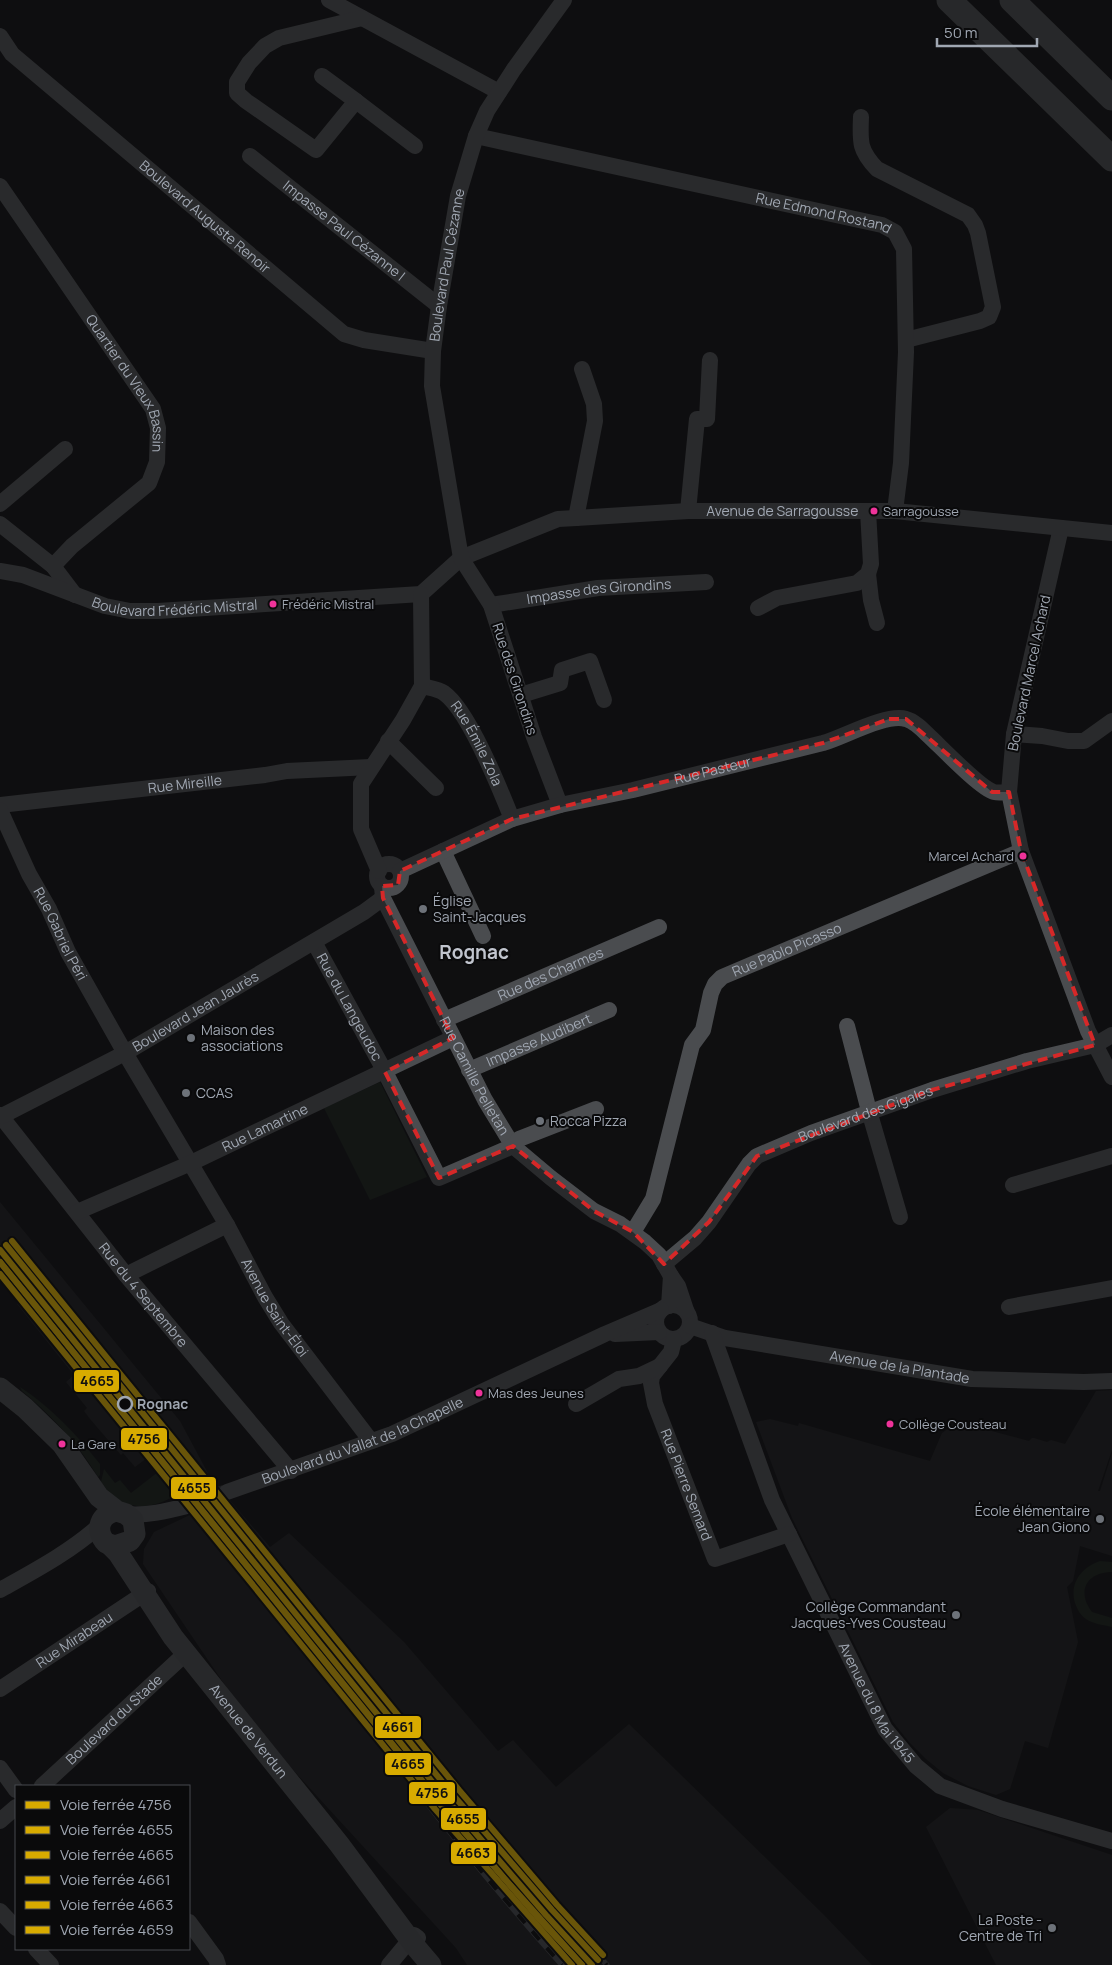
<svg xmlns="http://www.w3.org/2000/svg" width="1112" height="1965" font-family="Manrope,sans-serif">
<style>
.built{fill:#1c1c1e}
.green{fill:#19201a}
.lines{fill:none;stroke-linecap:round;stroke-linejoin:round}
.minor-tunnel{stroke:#2c2d30;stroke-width:16;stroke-dasharray:16 8;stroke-linecap:butt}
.minor{stroke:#4a4c4f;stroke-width:16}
.major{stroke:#46484a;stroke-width:21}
.highway{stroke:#46484a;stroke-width:25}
.rail-casing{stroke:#444649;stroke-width:5.5}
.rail{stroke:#0a0a0b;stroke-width:4;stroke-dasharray:11;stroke-linecap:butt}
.rail-1-casing{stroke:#0a0a0b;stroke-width:10}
.rail-2-casing{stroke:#0a0a0b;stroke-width:10}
.rail-3-casing{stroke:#0a0a0b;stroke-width:10}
.rail-4-casing{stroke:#0a0a0b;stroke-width:10}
.rail-5-casing{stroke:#0a0a0b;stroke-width:10}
.rail-6-casing{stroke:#0a0a0b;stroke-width:10}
.rail-1{stroke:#d8ab00;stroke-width:6}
.rail-2{stroke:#d8ab00;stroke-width:6}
.rail-3{stroke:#d8ab00;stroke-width:6}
.rail-4{stroke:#d8ab00;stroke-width:6}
.rail-5{stroke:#d8ab00;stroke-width:6}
.rail-6{stroke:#d8ab00;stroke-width:6}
.marked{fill:none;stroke:#d62828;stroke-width:4;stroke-dasharray:10 6;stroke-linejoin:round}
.bus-dot{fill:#ef339a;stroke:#0a0a0b;stroke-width:2}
.poi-dot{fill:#6d7279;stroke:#0a0a0b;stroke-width:2}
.stop-dot{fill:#0a0a0b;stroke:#a0a7b2;stroke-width:2.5}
.labels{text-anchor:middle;stroke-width:4;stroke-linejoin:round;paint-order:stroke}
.bus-label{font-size:13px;fill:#a0a7b2;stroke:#0a0a0b;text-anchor:start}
.street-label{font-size:14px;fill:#a0a7b2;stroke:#0a0a0b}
.poi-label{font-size:14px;fill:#a0a7b2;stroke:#0a0a0b;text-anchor:start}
.stop-label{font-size:14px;font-weight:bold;fill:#a0a7b2;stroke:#0a0a0b;text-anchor:start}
.district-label{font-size:19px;font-weight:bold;fill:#c1c5ce;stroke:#0a0a0b}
.line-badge{stroke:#0a0a0b;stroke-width:2}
.pale-badge-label{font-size:14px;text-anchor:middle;font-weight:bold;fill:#111}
</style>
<rect width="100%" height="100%" fill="#0f0f10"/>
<!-- built -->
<path class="built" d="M0 1202 180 1421 210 1477 270 1547 289 1533 404 1642 498 1751 513 1740 556 1787 629 1724 824 1915 872 1965H467L456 1948 252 1725 143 1564 144 1549 154 1532 192 1514 147 1458 135 1467 123 1453 121 1455 90 1419 84 1411 87 1408 66 1382 74 1375 17 1304 20 1302 0 1278Z
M1112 1390V1450L1098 1491H1100L1112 1453V1556L1080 1546 1073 1581 1067 1587 1078 1642 1048 1748 1025 1741 1010 1789 996 1795 968 1786 943 1773 926 1759 909 1742 893 1722 792 1518 756 1422 770 1419 798 1426 799 1423 930 1461 942 1433 955 1424H965L1029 1441 1032 1438H1034L1047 1442 1051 1440 1065 1444 1096 1391Z
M950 1808 978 1810 1112 1855V1965H996L926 1827Z"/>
<!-- green -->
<path class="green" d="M380 1082 427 1177 370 1200 324 1108Z
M20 1387C52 1408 76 1434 100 1464V1475L98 1477C77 1442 53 1417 22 1391Z
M104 1469 115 1483 120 1480 131 1493 158 1472 176 1495C148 1512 120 1511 101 1482Z
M1100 1561 1112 1562V1572C1087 1572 1076 1591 1092 1612L1112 1618V1627C1104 1625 1093 1624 1086 1619 1081 1616 1077 1609 1075 1603 1069 1583 1082 1567 1100 1561Z"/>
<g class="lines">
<!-- minor-tunnel -->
<path class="minor-tunnel" d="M187 1506 227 1492"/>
<!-- minor -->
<g class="minor">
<path d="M329 0 499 92"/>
<path id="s1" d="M0 36 12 54 344 334 364 340 433 351"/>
<path d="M322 76 356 101 316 150 246 101 237 93V82L249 63 265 46 279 38 362 18"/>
<path d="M356 101 415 146"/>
<path d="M861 117C860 142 859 150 877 169L968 215 975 225 978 233 993 307 989 317 980 321 906 340"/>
<path id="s2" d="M476 136 882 225 895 232 904 249 906 352 901 463 895 511"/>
<path id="s3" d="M250 156 439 306"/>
<path id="s4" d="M0 186 153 409 158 428 157 462 149 483 72 546 53 566"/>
<path d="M0 504 65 449"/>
<path d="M688 511 697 419H707L710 360"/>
<path d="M576 518 595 421 594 404 582 369"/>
<path d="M0 524 53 566 75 595"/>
<path d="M1061 528 1014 734 1009 792 1021 851 1088 1031 1112 1077"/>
<path id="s5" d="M0 571 23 575 105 606 130 611H158L421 594 461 558 558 519 576 518 688 511H895L1112 533"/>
<path d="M868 574 871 600 877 623"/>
<path id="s6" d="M491 605 598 588 706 582"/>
<path d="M758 608 777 598 857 583 868 574 871 564 868 511"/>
<path id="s7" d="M422 686C429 688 438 689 444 693 469 711 500 789 512 819"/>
<path d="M521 695 560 683 562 670 590 661 604 700"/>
<path d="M1014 734 1042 736 1068 741H1084L1112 721"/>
<path d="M388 741 436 788"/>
<path id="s8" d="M0 805 265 775 287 771 371 767"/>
<path id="s9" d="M560 805 534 737 491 605 461 558 432 386 433 351 439 306 458 196 476 136 487 111 514 69 564 0"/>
<path id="s10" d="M0 810 29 874 49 909 68 952 125 1053 227 1225 265 1297 281 1323 371 1441"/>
<path d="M443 851 483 936"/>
<circle cx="389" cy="876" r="12"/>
<path d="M379 871 361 829V784L403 720 422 686 421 594"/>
<path id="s11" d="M400 871 512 819 560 805 633 790 823 743C844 737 886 713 906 719 914 721 922 729 928 735 940 746 981 789 994 792 999 793 1004 792 1009 792"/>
<path id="s12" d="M382 886 383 898 485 1100 513 1146 551 1178 594 1211 620 1224 645 1242 659 1255 671 1276"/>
<path id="s13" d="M314 942 385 1072 439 1178 513 1146 519 1139 596 1109"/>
<path id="s14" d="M444 1020 659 927"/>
<path d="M847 1026 869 1111 900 1217"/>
<path id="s15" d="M469 1070 609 1010"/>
<path id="s16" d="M0 1115 126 1275 291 1471"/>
<path id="s17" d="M2 1116 125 1053 364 912 383 898"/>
<path d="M1013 1185 1112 1156"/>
<path id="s18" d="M77 1212 191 1163 453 1038"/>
<path id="s19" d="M633 1232 653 1199 692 1045 703 1030 711 993 715 984 722 977 1021 851"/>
<path id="s20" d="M664 1264 695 1238 709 1222 749 1164 757 1156 811 1133 932 1090 1027 1061 1095 1045 1112 1035"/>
<path d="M126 1275 227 1225"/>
<circle cx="673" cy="1322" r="17"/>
<path d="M669 1306 671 1276 678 1286 686 1310"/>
<path d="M1009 1307 1112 1288"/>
<path id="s21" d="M690 1326 725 1338 972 1379 1084 1382 1112 1381"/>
<path id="s22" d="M712 1333 772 1500 885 1729 916 1766 940 1786 1002 1809 1112 1841"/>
<path d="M615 1334 659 1332"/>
<path id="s23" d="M674 1340 671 1352 652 1376 651 1383 655 1404 715 1559 789 1534"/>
<path d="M576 1404 619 1379 639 1376 660 1366"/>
<path id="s24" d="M227 1492 392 1434 605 1334 661 1310"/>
<path d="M126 1514C147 1516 167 1511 187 1506"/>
<path d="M0 1590C34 1571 70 1552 99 1526"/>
<path id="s25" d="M0 1689 148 1591"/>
<path d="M0 1768 16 1790"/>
<path id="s26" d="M42 1786 185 1654"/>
<path d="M0 1821 16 1807"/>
<path d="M0 1911 16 1928"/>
<path d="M189 1922 216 1959 218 1965"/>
<path d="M36 1949 51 1965"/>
<path d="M389 1965 414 1935 418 1938"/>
</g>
<!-- major -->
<g class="major">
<path d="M0 1388 25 1408 62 1444 99 1497 117 1511 126 1514 133 1520 135 1534 130 1541 115 1546 106 1543C94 1530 100 1514 117 1511"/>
<path id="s27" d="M111 1546 118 1553 173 1637 339 1844 414 1945 431 1965"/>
</g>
<!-- highway -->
<path class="highway" d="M949 0 1112 159
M1012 0 1112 98"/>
<defs>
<path id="rail" d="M222 1503 364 1684
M313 1635 413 1744 517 1865 607 1965
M341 1690C411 1785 483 1877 562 1965"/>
</defs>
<!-- rail casing -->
<use href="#rail" class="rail-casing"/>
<!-- rail -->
<use href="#rail" class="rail"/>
<defs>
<path id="rail-1" d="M0 1262 442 1805 504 1878 582 1965"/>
<path id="rail-2" d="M0 1250 447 1800 546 1915 592 1965"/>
<path id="rail-3" d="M0 1262 441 1805 540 1920 582 1965"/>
<path id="rail-4" d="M6 1245 453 1795 552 1910 598 1960"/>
<path id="rail-5" d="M0 1274 435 1809 572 1965"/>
<path id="rail-6" d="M12 1241 459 1790 557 1905 603 1955"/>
</defs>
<!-- rail-1 casing -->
<use href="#rail-1" class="rail-1-casing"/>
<!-- rail-2 casing -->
<use href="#rail-2" class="rail-2-casing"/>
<!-- rail-3 casing -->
<use href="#rail-3" class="rail-3-casing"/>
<!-- rail-4 casing -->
<use href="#rail-4" class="rail-4-casing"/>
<!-- rail-5 casing -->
<use href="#rail-5" class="rail-5-casing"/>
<!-- rail-6 casing -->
<use href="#rail-6" class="rail-6-casing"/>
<!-- rail-1 -->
<use href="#rail-1" class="rail-1"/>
<!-- rail-2 -->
<use href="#rail-2" class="rail-2"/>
<!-- rail-3 -->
<use href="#rail-3" class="rail-3"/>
<!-- rail-4 -->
<use href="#rail-4" class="rail-4"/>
<!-- rail-5 -->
<use href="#rail-5" class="rail-5"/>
<!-- rail-6 -->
<use href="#rail-6" class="rail-6"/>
</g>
<!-- marked area -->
<path d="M0 0H1112V1965H0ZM889 719H906L992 792H1009L1021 851 1095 1045 932 1090 757 1156 709 1222 664 1264 633 1232 594 1211 513 1146 439 1178 385 1072 453 1038 383 898 382 886 398 885 400 871 512 819 823 743Z" fill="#0f0f10" fill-opacity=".55" fill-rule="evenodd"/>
<path class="marked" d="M889 719H906L992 792H1009L1021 851 1095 1045 932 1090 757 1156 709 1222 664 1264 633 1232 594 1211 513 1146 439 1178 385 1072 453 1038 383 898 382 886 398 885 400 871 512 819 823 743Z"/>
<!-- markers -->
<g class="bus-dot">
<circle cx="874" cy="511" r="4.5"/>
<circle cx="273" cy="604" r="4.5"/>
<circle cx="1023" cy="856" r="4.5"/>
<circle cx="479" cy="1393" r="4.5"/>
<circle cx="890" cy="1424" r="4.5"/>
<circle cx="62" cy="1444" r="4.5"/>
</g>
<g class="poi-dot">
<circle cx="423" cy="909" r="5"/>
<circle cx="191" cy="1038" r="5"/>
<circle cx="186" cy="1093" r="5"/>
<circle cx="540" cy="1121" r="5"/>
<circle cx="1100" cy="1519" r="5"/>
<circle cx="956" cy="1615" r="5"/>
<circle cx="1052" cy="1928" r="5"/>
</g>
<circle class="stop-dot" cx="125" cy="1404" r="7"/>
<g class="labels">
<!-- bus labels -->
<g class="bus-label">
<text x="883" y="516">Sarragousse</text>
<text x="282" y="609">Frédéric Mistral</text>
<text x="1014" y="861" text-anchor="end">Marcel Achard</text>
<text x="488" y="1398">Mas des Jeunes</text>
<text x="899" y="1429">Collège Cousteau</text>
<text x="71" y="1449">La Gare</text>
</g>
<!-- street labels -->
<g class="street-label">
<text dy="5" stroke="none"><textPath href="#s2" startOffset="356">Rue Edmond Rostand</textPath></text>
<text dy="5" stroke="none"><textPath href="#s1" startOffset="274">Boulevard Auguste Renoir</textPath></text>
<text dy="5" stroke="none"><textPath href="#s3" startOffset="120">Impasse Paul Cézanne I</textPath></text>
<text dy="5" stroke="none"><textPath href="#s9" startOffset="564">Boulevard Paul Cézanne</textPath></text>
<text dy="5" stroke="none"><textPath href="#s4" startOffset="236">Quartier du Vieux Bassin</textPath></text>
<text dy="5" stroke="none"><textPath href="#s5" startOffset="811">Avenue de Sarragousse</textPath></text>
<text dy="5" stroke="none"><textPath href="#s6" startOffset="109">Impasse des Girondins</textPath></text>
<text dy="5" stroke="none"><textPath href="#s5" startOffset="181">Boulevard Frédéric Mistral</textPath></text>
<text transform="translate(1029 673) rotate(-78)" y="5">Boulevard Marcel Achard</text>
<text transform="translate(515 679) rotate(72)" y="5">Rue des Girondins</text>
<text dy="5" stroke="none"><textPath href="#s7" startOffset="84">Rue Émile Zola</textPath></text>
<text dy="5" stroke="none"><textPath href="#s11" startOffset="330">Rue Pasteur</textPath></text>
<text dy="5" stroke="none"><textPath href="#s8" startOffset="186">Rue Mireille</textPath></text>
<text dy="5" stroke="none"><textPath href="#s10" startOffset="138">Rue Gabriel Péri</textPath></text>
<text dy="5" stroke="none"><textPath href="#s19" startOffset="344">Rue Pablo Picasso</textPath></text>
<text dy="5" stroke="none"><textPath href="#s14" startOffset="116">Rue des Charmes</textPath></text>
<text dy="5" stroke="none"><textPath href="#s13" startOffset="74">Rue du Langeudoc</textPath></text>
<text dy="5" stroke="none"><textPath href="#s17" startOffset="220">Boulevard Jean Jaurès</textPath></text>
<text dy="5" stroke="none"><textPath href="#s15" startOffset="76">Impasse Audibert</textPath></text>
<text dy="5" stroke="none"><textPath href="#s12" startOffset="212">Rue Camille Pelletan</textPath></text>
<text dy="5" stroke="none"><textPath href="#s20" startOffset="260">Boulevard des Cigales</textPath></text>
<text dy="5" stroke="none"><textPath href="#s18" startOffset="206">Rue Lamartine</textPath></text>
<text dy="5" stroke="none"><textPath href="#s16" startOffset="230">Rue du 4 Septembre</textPath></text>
<text dy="5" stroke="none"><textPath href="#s10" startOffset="569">Avenue Saint-Éloi</textPath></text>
<text dy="5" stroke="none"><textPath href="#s21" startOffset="214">Avenue de la Plantade</textPath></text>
<text dy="5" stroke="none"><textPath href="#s24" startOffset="145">Boulevard du Vallat de la Chapelle</textPath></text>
<text dy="5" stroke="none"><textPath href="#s23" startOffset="158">Rue Pierre Semard</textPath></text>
<text dy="5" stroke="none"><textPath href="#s25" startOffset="89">Rue Mirabeau</textPath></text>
<text dy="5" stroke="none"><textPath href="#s22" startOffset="406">Avenue du 8 Mai 1945</textPath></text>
<text dy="5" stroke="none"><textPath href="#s26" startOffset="98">Boulevard du Stade</textPath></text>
<text dy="5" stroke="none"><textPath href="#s27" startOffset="231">Avenue de Verdun</textPath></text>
</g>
<!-- poi labels -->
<g class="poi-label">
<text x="433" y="906">Église<tspan x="433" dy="16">Saint-Jacques</tspan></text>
<text x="201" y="1035">Maison des<tspan x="201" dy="16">associations</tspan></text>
<text x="196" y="1098">CCAS</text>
<text x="550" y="1126">Rocca Pizza</text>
<text x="1090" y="1516" text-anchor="end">École élémentaire<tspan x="1090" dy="16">Jean Giono</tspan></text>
<text x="946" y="1612" text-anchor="end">Collège Commandant<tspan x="946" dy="16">Jacques-Yves Cousteau</tspan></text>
<text x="1042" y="1925" text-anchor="end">La Poste -<tspan x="1042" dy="16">Centre de Tri</tspan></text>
</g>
<!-- stop labels -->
<g class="stop-label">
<text x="137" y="1409">Rognac</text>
</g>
<!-- district labels -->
<g class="district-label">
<text x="474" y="959">Rognac</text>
</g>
</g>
<g class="line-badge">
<rect x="73" y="1369" width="47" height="24" rx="5" fill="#d8ab00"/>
<rect x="120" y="1427" width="48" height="24" rx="5" fill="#d8ab00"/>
<rect x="170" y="1476" width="47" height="24" rx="5" fill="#d8ab00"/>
<rect x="374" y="1715" width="48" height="24" rx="5" fill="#d8ab00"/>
<rect x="384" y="1752" width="48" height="24" rx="5" fill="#d8ab00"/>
<rect x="408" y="1781" width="48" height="24" rx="5" fill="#d8ab00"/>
<rect x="440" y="1807" width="47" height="24" rx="5" fill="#d8ab00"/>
<rect x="450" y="1841" width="47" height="24" rx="5" fill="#d8ab00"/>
</g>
<g class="pale-badge-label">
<text x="97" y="1386">4665</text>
<text x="144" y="1444">4756</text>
<text x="194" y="1493">4655</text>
<text x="398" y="1732">4661</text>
<text x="408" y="1769">4665</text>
<text x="432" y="1798">4756</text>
<text x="463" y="1824">4655</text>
<text x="473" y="1858">4663</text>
</g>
<!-- legend -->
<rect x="15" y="1785" width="175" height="165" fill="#0a0a0b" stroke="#46494e"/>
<rect x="25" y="1801" width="25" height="8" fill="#d8ab00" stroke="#46494e"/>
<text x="60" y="1810" font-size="15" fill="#a0a7b2">Voie ferrée 4756</text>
<rect x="25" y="1826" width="25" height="8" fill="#d8ab00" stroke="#46494e"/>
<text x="60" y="1835" font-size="15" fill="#a0a7b2">Voie ferrée 4655</text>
<rect x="25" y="1851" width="25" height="8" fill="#d8ab00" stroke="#46494e"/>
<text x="60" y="1860" font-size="15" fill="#a0a7b2">Voie ferrée 4665</text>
<rect x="25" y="1876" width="25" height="8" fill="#d8ab00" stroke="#46494e"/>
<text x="60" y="1885" font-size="15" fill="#a0a7b2">Voie ferrée 4661</text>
<rect x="25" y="1901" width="25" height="8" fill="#d8ab00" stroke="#46494e"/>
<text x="60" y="1910" font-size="15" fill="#a0a7b2">Voie ferrée 4663</text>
<rect x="25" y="1926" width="25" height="8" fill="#d8ab00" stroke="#46494e"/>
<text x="60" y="1935" font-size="15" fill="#a0a7b2">Voie ferrée 4659</text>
<!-- scale -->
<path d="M937 38v8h100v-8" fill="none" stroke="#a0a7b2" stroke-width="2.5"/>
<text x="944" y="38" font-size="15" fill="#a0a7b2" stroke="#0a0a0b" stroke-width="4" paint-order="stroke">50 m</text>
</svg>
